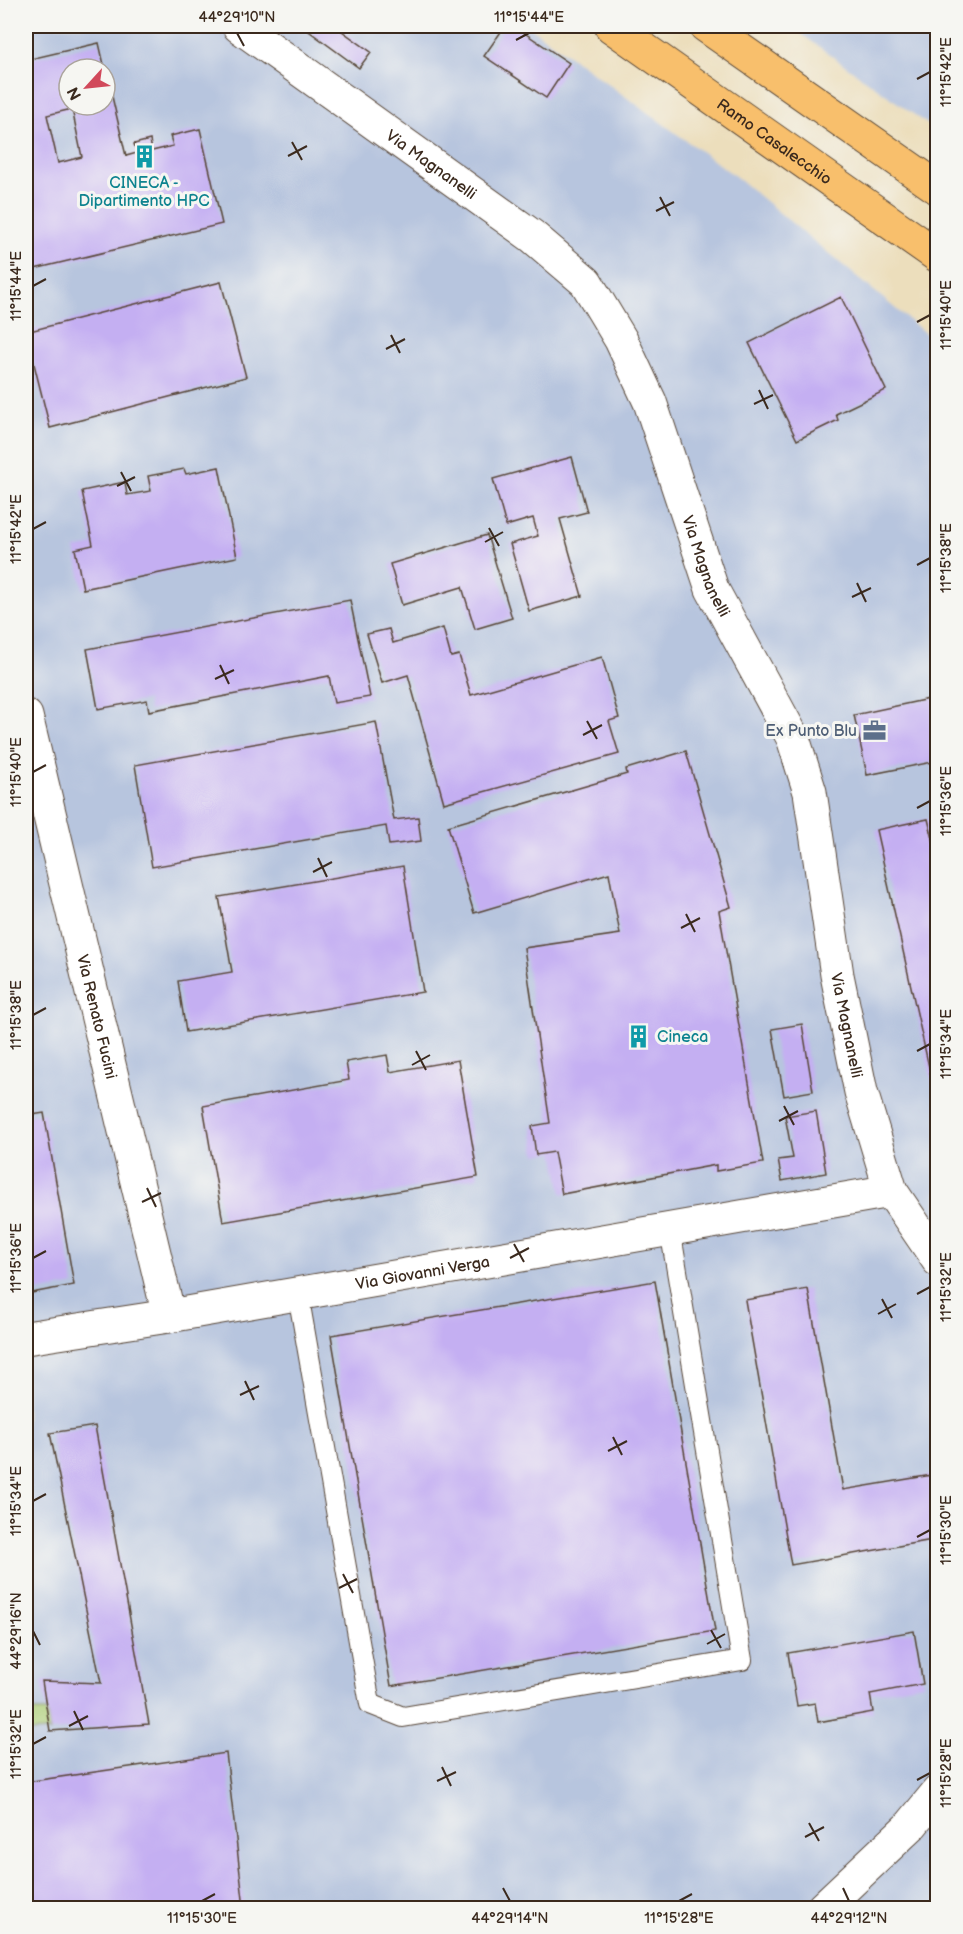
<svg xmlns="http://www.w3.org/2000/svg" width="963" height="1934" font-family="'Balsamiq Sans',sans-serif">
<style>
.industrial{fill:#b7c5de;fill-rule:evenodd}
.green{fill:#acce76;stroke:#747c4a;stroke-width:1.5}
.building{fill:#c4aff2;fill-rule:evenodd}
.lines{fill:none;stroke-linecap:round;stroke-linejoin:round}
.lane-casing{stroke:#564536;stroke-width:22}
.street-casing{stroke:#564536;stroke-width:35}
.highway-casing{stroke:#564536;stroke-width:35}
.lane{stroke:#fff;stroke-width:20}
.street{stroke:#fff;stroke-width:33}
.highway{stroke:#f8bf6c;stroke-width:33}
.ticks{fill:none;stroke:#3b2a1e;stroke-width:2}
.labels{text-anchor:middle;stroke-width:6;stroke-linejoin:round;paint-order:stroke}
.street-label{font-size:16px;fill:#3b2a1e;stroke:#f6f6f2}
.culture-label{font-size:16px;fill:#0d838f;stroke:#f6f6f2}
.service-label{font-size:16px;fill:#4e5e75;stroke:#f6f6f2;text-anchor:end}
.neatline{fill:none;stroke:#3b2a1e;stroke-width:2}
.ticks-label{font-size:15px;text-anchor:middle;fill:#3b2a1e}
</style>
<rect width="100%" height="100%" fill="#f6f6f2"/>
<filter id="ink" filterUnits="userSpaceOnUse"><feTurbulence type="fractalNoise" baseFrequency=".0167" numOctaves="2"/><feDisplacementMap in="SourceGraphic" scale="12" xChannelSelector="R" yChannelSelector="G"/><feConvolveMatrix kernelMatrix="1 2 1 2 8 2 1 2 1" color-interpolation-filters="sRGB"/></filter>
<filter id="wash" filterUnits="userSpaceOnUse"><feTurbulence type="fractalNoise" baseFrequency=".008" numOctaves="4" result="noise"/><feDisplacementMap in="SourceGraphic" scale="24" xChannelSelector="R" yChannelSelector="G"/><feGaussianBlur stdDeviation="1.35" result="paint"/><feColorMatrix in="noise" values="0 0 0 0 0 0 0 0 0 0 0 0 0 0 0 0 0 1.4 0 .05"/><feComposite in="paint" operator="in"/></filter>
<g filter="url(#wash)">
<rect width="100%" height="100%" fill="#ecdebc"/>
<!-- industrial -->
<path class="industrial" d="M26 26H528L735 176 937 343V1908H26ZM69 69H105V105H69Z
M790 26H937V131Z"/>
<!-- green -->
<path class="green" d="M26 1711H47L50 1731 26 1732Z"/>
<g id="blocks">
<!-- building -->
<path class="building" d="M302 26H335L371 52 359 68Z
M505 26H514L569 63 546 98 484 56Z
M99 43 105 69H69V105H105L106 71 126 156 137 153 134 144 150 140 152 151 173 146 170 136 200 129 222 224 26 271V60ZM72 109 82 157 58 163 47 115Z
M221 282 246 377 50 428 26 332Z
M841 297 886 390 836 414 838 420 797 440 749 343Z
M572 457 587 512 560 519 582 596 529 611 510 544 538 536 533 518 506 526 493 479Z
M219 467 237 557 83 589 75 549 93 545 82 491 125 482 127 495 151 491 148 476 184 469 186 474Z
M487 535 512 618 475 629 462 587 402 605 390 564Z
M350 600 370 697 334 703 329 676 149 711 147 700 98 709 87 649Z
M443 628 451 657 459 655 471 695 602 657 619 718 609 721 619 754 444 803 408 675 382 683 367 634 389 629 393 643Z
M938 697V761L867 775 854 715Z
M376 722 394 820 418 817 421 841 389 845 386 826 152 867 135 765Z
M686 751 731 907 719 911 763 1163 716 1171V1165L562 1194 554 1152 536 1155 532 1126 550 1123 524 948 620 934 609 873 474 913 448 826 627 774 626 769Z
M928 819 938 859 937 1103 876 830Z
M403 866 423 992 186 1032 178 981 232 972 219 897Z
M802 1024 813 1091 784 1096 772 1029Z
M387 1055 390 1072 458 1060 478 1177 223 1222 203 1106 349 1080 346 1062Z
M816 1111 826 1173 782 1181 778 1160 793 1158 785 1116Z
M44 1113 74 1285 26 1294V1116Z
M655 1281 715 1631 391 1686 331 1335Z
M808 1289 843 1490 938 1474V1539L791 1565 745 1300Z
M95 1426 149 1724 50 1731 42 1681 101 1683 50 1433Z
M914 1631 923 1684 870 1694 873 1712 818 1722 815 1703 797 1706 788 1653Z
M226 1753 244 1908H26V1782Z"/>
</g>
</g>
<g filter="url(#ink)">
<use href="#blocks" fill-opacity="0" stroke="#564536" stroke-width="1.5"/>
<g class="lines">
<defs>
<path id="lane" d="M298 1294 370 1704 403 1717 742 1660 670 1229"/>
<g id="street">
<path id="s1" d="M239 26 532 236 586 282 621 340 650 402 712 589 793 738 810 792 837 975 861 1092 891 1191 938 1260"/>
<path id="s2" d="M26 716 169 1316"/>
<path id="s3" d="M26 1338 169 1316 891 1191"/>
<path d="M823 1908 911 1825 938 1792"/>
</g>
<g id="highway">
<path id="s4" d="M611 26 938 256"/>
<path d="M706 26 938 188"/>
</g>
</defs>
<!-- lane casing -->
<use href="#lane" class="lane-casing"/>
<!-- street casing -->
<use href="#street" class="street-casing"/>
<!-- highway casing -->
<use href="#highway" class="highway-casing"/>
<!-- lane -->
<use href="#lane" class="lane"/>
<!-- street -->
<use href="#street" class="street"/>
<!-- highway -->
<use href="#highway" class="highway"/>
</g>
</g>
<!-- ticks -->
<path class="ticks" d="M237 33 244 46M516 40 529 33M917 79 930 72M292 142 302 160M288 156 307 146M660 197 670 216M656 211 674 202M33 286 46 279M917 322 930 315M391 335 400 353M386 349 405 339M759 390 768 409M754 404 773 395M121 472 131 491M117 486 135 477M489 528 499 546M33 529 46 522M485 542 503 532M917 565 930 558M857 583 866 602M852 597 871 588M220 665 229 684M215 679 234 670M587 721 597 739M583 735 602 725M33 772 46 765M917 808 930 801M318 858 327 877M313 872 332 862M686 914 695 932M681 928 700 918M33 1015 46 1008M416 1051 426 1070M917 1051 930 1044M412 1065 430 1055M784 1106 794 1125M779 1121 798 1111M147 1188 156 1207M142 1202 161 1193M514 1244 524 1262M33 1258 46 1251M510 1258 529 1248M917 1294 930 1287M882 1299 892 1318M878 1314 896 1304M245 1381 254 1400M240 1395 259 1386M613 1437 622 1455M608 1451 627 1441M33 1501 46 1494M917 1537 930 1530M343 1574 353 1593M339 1588 357 1579M711 1630 721 1648M33 1631 40 1645M707 1644 725 1634M74 1711 83 1730M69 1726 88 1716M33 1744 46 1737M442 1767 451 1786M917 1780 930 1773M437 1781 456 1772M809 1823 819 1841M805 1837 824 1827M503 1888 510 1901M843 1888 849 1901M202 1901 215 1894M679 1901 692 1894"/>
<!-- icons -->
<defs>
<symbol id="building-bare" viewBox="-9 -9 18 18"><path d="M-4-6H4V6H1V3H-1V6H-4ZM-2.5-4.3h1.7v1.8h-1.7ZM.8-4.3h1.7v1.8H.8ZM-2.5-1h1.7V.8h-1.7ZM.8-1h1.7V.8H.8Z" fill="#0f9aa8" stroke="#f6f6f2" stroke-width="2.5" paint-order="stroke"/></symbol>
<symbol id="office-bare" viewBox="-9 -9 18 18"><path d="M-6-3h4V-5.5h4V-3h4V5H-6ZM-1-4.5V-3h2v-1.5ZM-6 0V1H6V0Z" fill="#5c6f8a" stroke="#f6f6f2" stroke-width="2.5" paint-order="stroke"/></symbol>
</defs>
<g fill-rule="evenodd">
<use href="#building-bare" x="128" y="140" width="33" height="33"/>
<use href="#office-bare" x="858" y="714" width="33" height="33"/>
<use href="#building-bare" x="622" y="1020" width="33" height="33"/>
</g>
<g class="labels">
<!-- street labels -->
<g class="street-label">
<text dy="6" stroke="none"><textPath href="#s4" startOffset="200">Ramo Casalecchio</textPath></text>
<text dy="6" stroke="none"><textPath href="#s1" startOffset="237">Via Magnanelli</textPath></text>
<text dy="6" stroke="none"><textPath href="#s1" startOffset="741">Via Magnanelli</textPath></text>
<text dy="6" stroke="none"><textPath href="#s2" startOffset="309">Via Renato Fucini</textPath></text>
<text dy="6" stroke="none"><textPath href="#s1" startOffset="1227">Via Magnanelli</textPath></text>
<text dy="6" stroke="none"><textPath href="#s3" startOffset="402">Via Giovanni Verga</textPath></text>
</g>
<!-- culture labels -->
<g class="culture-label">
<text x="144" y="188">CINECA -<tspan x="144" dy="18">Dipartimento HPC</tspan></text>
<text x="657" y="1042" text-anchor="start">Cineca</text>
</g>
<!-- service labels -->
<g class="service-label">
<text x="857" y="736">Ex Punto Blu</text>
</g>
</g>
<!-- margin -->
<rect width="963" height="1934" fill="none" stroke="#f6f6f2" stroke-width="66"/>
<!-- north arrow -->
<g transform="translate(87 87) rotate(243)"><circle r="28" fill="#f6f6f2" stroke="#aba49d" stroke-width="1.5"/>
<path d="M0-4.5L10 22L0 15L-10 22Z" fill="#d1495b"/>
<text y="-9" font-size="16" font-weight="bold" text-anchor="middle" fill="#3b2a1e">N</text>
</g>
<rect x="33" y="33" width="897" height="1868" class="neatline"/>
<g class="ticks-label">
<text x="237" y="22">44°29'10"N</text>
<text x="529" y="22">11°15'44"E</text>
<text transform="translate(946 72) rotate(-90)" y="5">11°15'42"E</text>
<text transform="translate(16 286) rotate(-90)" y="5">11°15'44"E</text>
<text transform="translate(946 315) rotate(-90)" y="5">11°15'40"E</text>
<text transform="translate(16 529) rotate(-90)" y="5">11°15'42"E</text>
<text transform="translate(946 558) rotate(-90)" y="5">11°15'38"E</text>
<text transform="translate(16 772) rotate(-90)" y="5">11°15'40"E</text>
<text transform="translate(946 801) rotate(-90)" y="5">11°15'36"E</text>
<text transform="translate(16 1015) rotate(-90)" y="5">11°15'38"E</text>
<text transform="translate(946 1044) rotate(-90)" y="5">11°15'34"E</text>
<text transform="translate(16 1258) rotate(-90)" y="5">11°15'36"E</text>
<text transform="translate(946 1287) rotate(-90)" y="5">11°15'32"E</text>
<text transform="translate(16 1501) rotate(-90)" y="5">11°15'34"E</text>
<text transform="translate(946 1530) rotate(-90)" y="5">11°15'30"E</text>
<text transform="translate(16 1631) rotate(-90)" y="5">44°29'16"N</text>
<text transform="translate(16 1744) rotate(-90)" y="5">11°15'32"E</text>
<text transform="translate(946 1773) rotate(-90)" y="5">11°15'28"E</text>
<text x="202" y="1923">11°15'30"E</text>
<text x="510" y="1923">44°29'14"N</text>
<text x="679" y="1923">11°15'28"E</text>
<text x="849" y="1923">44°29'12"N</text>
</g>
</svg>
